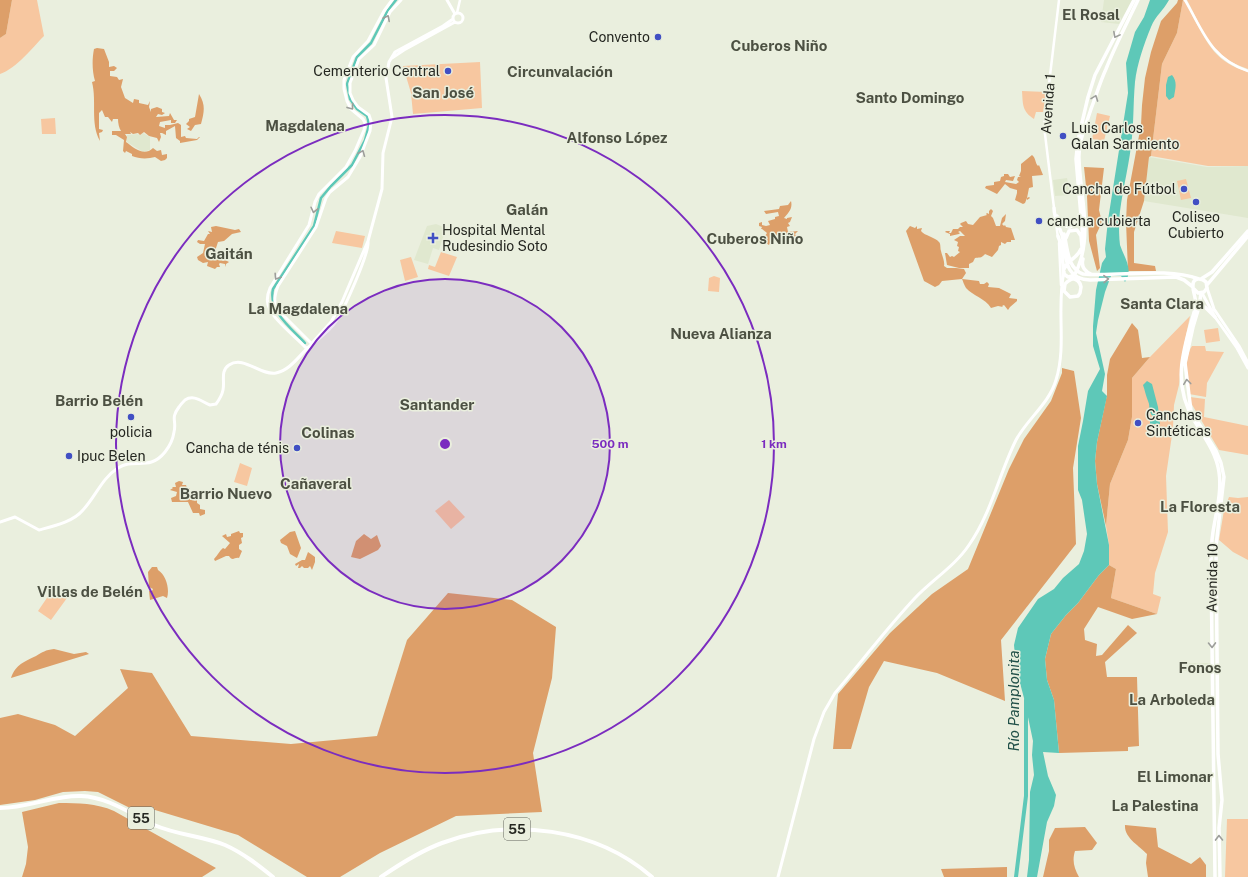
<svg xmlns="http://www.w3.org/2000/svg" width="1248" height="877" font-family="'Public Sans',sans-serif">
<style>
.built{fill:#e0e8cf}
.green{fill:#f7c7a0}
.forest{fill:#dd9f69}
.water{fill:#5ec8b8}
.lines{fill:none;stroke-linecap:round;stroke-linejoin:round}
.canal{stroke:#5ec8b8;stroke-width:2.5}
.river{stroke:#5ec8b8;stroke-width:4}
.tertiary{stroke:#fff;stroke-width:2.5}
.secondary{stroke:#fff;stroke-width:3}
.primary{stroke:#fff;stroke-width:3.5}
.trunk{stroke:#fff;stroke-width:4}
.oneway{stroke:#9d9e9b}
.ring{fill:none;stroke:#7b2cbf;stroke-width:2}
.poi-dot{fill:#414fc3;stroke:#eaefde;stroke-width:1.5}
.labels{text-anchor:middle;stroke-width:3;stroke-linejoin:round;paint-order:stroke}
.shield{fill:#eaefde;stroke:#60635a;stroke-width:1}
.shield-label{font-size:13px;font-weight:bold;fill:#252721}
.poi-label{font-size:14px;fill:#252721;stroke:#eaefde;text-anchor:start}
.street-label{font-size:14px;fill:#252721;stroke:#eaefde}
.neighbourhood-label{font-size:15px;font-weight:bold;fill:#4c5042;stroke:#eaefde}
.water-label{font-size:15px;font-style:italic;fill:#215048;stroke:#eaefde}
.centre{fill:#7b2cbf;stroke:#eaefde;stroke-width:2}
.ring-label{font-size:12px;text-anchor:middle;font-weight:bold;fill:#7b2cbf;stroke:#eaefde;stroke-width:3;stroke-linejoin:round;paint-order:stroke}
</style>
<rect width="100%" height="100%" fill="#eaefde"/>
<!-- built -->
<path class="built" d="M1104 0H1132L1119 24 1101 22Z
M143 133 150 137V150L143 152 127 142V135L138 134 140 135Z
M1149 157 1207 167 1248 166V218L1144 201Z
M1067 178 1070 195 1055 196 1053 180Z
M436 224 446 228 439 250 433 248 428 264 414 260 427 226Z
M1179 663H1211V671H1179Z"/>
<!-- green -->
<path class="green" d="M12 0H37L44 36C32 48 17 68 0 74V38L6 34Z
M1183 0C1188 4 1191 13 1194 19 1209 46 1216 62 1248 72V166H1208L1151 156 1162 64 1177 33Z
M1187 0H1248V69C1211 57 1204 32 1187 0Z
M480 62 482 108 413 114 411 93 403 66Z
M1022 91 1046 92 1043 112H1036L1034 119C1022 111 1023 105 1022 91Z
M1097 113 1110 116 1104 141 1092 139Z
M55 118 56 134H42L41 119Z
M1186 179 1191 198 1181 200 1177 181Z
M336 231 365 236 362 248 332 243Z
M441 252 457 257 449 276 428 269 429 265 435 267Z
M411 257 418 277 405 281 400 260Z
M714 276 720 278 719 292 708 291 709 278Z
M1190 316 1181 360 1179 385 1174 405 1173 428 1166 476 1168 532 1155 573 1153 594 1161 597 1157 614 1111 598 1116 569 1109 565V545L1106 526 1110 484 1128 440 1132 417V378L1150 357Z
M1218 328 1220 341 1206 343 1204 330Z
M1192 346H1205L1206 351 1224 352 1207 383 1206 397 1189 394C1187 382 1184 357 1192 346Z
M1190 397 1205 399 1204 417 1248 426V455L1219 450 1191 403Z
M240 463 252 468 247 486 234 482Z
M1229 497 1238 498 1248 497V560L1233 552 1219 540 1224 510Z
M449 500 465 517 451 529 435 511Z
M53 589 67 598 51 620 38 611Z
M1227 819H1248V877H1225Z"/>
<!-- forest -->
<path class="forest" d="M0 0H12L6 34 0 38Z
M1178 0H1183L1177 33 1162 64 1151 156 1149 157 1144 201 1134 232V263L1155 266 1156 271H1128L1126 222 1127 200 1141 125 1142 105 1145 78 1151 52 1161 21 1177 3Z
M97 48 104 49 109 62V67L114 66 117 68 114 71H110V76L117 77 119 80 123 79 121 87 125 98 133 103 134 99 139 100V103L148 105 150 101 149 107 151 112V109L157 107 162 109V112L165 113 162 115 158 114 156 117 169 116 170 113 174 120H177L175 123H171V120L160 122 159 126 165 128V125H170L178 123 181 125V137L185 136 186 138 197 139 199 137H200L197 140 180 143V141L176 138 175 126 166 131V135L162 133H160L161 137 159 142 157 138 149 136 144 132 140 135 138 133 133 134 130 132 131 134H125L127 137 126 142C134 148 144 157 153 148L157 151 161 150 162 155 167 154V158L165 160 161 161 155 157C148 159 139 159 132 156V154L126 151 125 153 123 151 124 140 116 135H112V131H121C119 128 118 123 118 119H113L112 122 108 117H105L102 110 99 113V129L103 130 102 132 99 133 100 141C90 123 97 102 92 82L95 81C92 71 92 59 94 49Z
M199 94C206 105 204 112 201 124L195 125 191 131 187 129 190 127 186 124 189 121V119L195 117Z
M1032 155C1036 158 1035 163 1038 166L1039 165 1043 175 1032 176 1033 187 1029 188 1027 198 1029 197 1030 198 1027 200V198L1025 203 1023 204 1015 200 1017 193V190L1010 188 1005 184 997 194 985 188 986 186 994 185V182L1000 181 1001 177 1004 176V174H1008L1010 177 1015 176 1013 181 1006 180 1005 182 1016 184 1019 182 1017 180 1018 177H1021L1019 176 1021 171V164Z
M1084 167 1104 168 1099 210 1102 222 1096 235 1100 268 1097 271 1089 241 1087 196Z
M791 201C793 209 788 213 784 218L787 219V218L792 217 790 222 788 223 790 226 787 227 788 232 798 231 795 234 796 236 791 239 787 237 783 242 778 243 772 239 769 245 766 243V240L763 239V237L765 236 767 233 762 229H761L762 227 759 226V223L762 222V225L766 226 770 225 768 221 775 219V217L779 216 778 212 766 214 764 211 779 209 780 206 788 205Z
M991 209 993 211 991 216 993 218 996 226H1000L1002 218 1006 214 1005 221 1002 224 1004 226 1005 225 1006 227 1011 228 1015 240H1011V242H1007L1005 244 1001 242V245L999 246 998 250 992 257 985 254C981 259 979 257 975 258L973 262 969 264V268H959L947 265 945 253H947L950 257 952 256 954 257 960 252 958 251 959 247 957 246 958 242 954 240 960 236H965L960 231 958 232 960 233 959 234 950 236V234L945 232 946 231H950L949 233H951L953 229H958L960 227H963L960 224 961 223 966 221 968 224 973 225 980 217 987 215 986 214 987 213 989 214V211Z
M216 226 235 230 239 229 241 232 232 234 224 241 218 242 215 251 218 252V255H222L223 254 226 255 225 258H219L223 261 225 260 229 262 226 264 225 267V264L220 263 219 264 220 267H217L215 269 207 266 208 262 203 263 198 260 197 257 203 253 205 244H200L197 242 198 240 204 241 208 234H210L208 231 212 232 211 227Z
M910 226 915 228 917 226V229L922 228 921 231C925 236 935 237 939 242 941 244 940 248 941 251 942 256 945 261 944 266L947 268H956L964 269 966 273 962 279 979 281 980 284H984L987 282 989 284 988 287 999 288 1011 294 1009 298 1017 299V301L1010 307 1008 310 1004 305 1002 306 1003 307 998 306 991 308C985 298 973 296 966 288 964 285 963 281 962 279L942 281 939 285 935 287 924 281 906 231Z
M1132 323 1138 330 1142 358 1150 357 1132 378V417L1128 440 1110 484 1106 526 1097 484 1095 461 1097 442 1107 395V375L1110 359Z
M1062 368 1074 371 1081 418 1073 468 1076 544 1001 640 1005 701 937 673 884 661 869 687 851 749H833L838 694 890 633 932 594 968 569 1009 469 1024 439 1051 401 1062 373Z
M179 481 183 482 182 485H186L187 488H190V500H194L195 501 197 499V503L200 505V509L205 510V514L200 516 199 513H193L188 502H172L171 498 176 496 177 492 170 490 173 488 172 487H176L175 483Z
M239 531 240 533H243V537L241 538 242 543 239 545V549L242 551 239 558C234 557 233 562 229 556H226L215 561 214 559C218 555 219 551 223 548L225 549 230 543 222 536 226 534 227 537 231 536V534Z
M295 531 301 548 297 558 290 554 287 546 281 543 280 540 290 532Z
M364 534 371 539 377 535 381 546 378 550 360 559 351 557 356 541Z
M308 552 315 557V562L312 570 310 566 308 568H304L302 566 300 568H298L299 564 296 566 295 564 302 560H305Z
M1109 565 1116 569 1111 598 1157 614 1132 619 1098 607 1084 629 1085 640 1097 644 1096 656 1102 655 1128 625 1137 633 1105 662 1107 677H1137L1139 746 1128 747V751L1059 753 1054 700 1047 680 1045 659 1051 634 1066 615 1078 603 1099 575Z
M152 567H157L158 570C166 575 170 589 167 598L163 596 150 600 149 591H152L153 589 149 587 148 572Z
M448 593 512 600 556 627 552 678 533 753 542 812 456 816 380 853 340 877H307L238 835 155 810 128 807 98 792 85 791 63 792 35 800 0 805V718L18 714 55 725 75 736 128 688 120 669 152 673 191 736 291 744 377 736 407 640Z
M54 649 74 654 86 652 89 654 11 678C16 664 24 662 36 656 43 652 45 650 54 649Z
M59 803C78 803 96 803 114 811L216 868 202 877H22L26 864 28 847 22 812Z
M1125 825 1156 828 1158 847 1191 864 1200 857 1206 865V877H1148L1146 863 1147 854C1140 846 1124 838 1125 825Z
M1085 827 1097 843 1092 850 1075 851C1072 861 1074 868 1079 877H1043L1049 851V840L1055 828Z
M1007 867V877H944L941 869Z"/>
<!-- water -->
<path class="water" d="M1150 0H1169C1163 11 1156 15 1151 27 1144 44 1137 64 1135 82 1133 104 1134 125 1131 146 1128 171 1121 196 1119 221 1119 228 1119 238 1120 245 1124 257 1134 270 1125 282L1121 276H1111L1105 292 1098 320 1096 333 1105 374 1102 391 1107 396 1097 442 1095 461 1097 484 1109 545V565L1099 575 1078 603 1066 615 1051 634 1045 659 1047 680 1054 700 1059 753 1043 752 1048 776 1056 795 1054 806 1047 822 1037 877H1027L1029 860 1030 792 1034 775 1032 755 1033 741 1024 698 1016 668 1014 645 1018 628 1038 599 1054 589 1063 578 1079 564 1084 551 1087 534 1082 500 1078 490V446L1083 421 1088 391 1100 369 1093 346V326L1096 290 1102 263 1106 257 1105 249 1108 220 1128 93 1126 63 1135 32 1144 17Z
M1172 75C1178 82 1175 89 1174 97L1169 100 1166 96V85L1168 77Z
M1147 381 1152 384 1158 407 1160 424H1150V420L1153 417C1147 409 1151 408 1148 401 1146 396 1145 391 1143 385Z"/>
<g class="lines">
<!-- canal -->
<path class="canal" d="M305 343C291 328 268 311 273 289L314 226 321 198 331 186 352 165 365 140 369 125 368 120 367 116 357 109 350 99 347 84 357 57 371 43 388 10 396 0"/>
<!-- river -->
<path class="river" d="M1016 877 1026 796V700"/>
<!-- tertiary -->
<path class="tertiary" d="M1185 0C1203 31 1211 59 1248 71
M457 13 460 0
M1054 208 1044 126 1059 0
M1056 223 1058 238
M1059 243 1061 285"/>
<!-- secondary -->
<path class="secondary" d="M447 0 455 14
M453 18a5 5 0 1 1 10 0a5 5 0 1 1-10 0Z
M392 58 404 50 455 22
M1207 288 1214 309 1239 346 1248 363
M1202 293 1215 317 1237 348 1248 368
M312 344 277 309C273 301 275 294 278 286L316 227 326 198 330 192 348 177 360 157 370 131 371 121 369 115 358 107 353 100 350 93V83L359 59 374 45 390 12 401 0
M312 344 313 342 331 322 342 302 368 241 382 189 383 153 392 117 386 78 389 62 395 52 443 26 453 19
M307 349C298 339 275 321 270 310 266 303 267 295 270 288L309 225 315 202 319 194 346 167 355 151 364 130 365 123 363 119 351 109 347 101 344 89V80L353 57 368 41 384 11 392 0
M0 522 15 517 39 530C54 526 73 522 83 510 96 496 102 478 118 468 134 457 149 472 165 452 169 447 173 439 174 432 177 420 170 419 179 407 181 404 183 402 185 400 194 394 202 402 210 405L216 404C219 400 222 395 223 390 225 381 220 371 229 365 244 355 260 376 276 373 291 370 300 354 311 345 320 338 331 330 337 320 344 309 370 252 368 241
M778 877 814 739 824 712 835 693C862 661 887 628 915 598 932 580 955 566 969 545 991 514 999 474 1016 440 1027 419 1049 404 1056 380 1067 345 1056 308 1064 272"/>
<!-- primary -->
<path class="primary" d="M1054 208C1054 218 1059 226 1062 235 1067 254 1062 279 1090 280L1176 277 1184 280 1193 287
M1057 216 1062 225 1070 227 1077 223 1079 215
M1064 234C1068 249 1067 268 1083 274 1119 277 1165 267 1199 279
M1058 236 1061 245 1064 274 1068 277C1077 276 1077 269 1080 262 1091 229 1080 193 1079 159 1078 142 1086 125 1091 109 1096 96 1100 82 1106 69 1115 46 1127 23 1138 0
M1066 238 1069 231 1077 230 1081 236 1082 247
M1083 239 1076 159 1078 140 1088 97 1095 75 1134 0
M1083 259C1081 266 1084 271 1091 274
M1064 269C1068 259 1077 259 1081 249
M1069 277C1075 279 1080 280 1081 287L1080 293 1078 296 1070 297 1064 291 1065 284C1069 279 1074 278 1080 278
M1201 279 1212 272 1248 231
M1207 285 1248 236
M1194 289 1198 293 1204 292 1207 288 1206 282C1202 278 1193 277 1193 285 1192 293 1198 299 1195 309 1184 348 1171 382 1194 420 1204 437 1216 452 1219 472 1222 492 1216 512 1213 532 1211 544 1211 556 1211 568L1215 877
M1201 293 1199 307 1193 327 1185 363 1191 411 1216 451 1221 463 1224 477 1216 546 1218 754 1222 800 1219 828 1220 877
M1199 307H1205L1215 317"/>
<!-- trunk -->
<path class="trunk" d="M0 808C28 808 54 795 81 796 108 797 131 814 154 825 177 835 202 836 225 845 243 853 258 865 273 877
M381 877C400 864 420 851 442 843 511 817 596 828 652 877"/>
</g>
<!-- one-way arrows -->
<defs><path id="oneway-chevron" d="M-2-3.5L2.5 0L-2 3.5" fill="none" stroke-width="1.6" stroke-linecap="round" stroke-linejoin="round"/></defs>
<g class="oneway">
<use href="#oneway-chevron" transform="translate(387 18) rotate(-63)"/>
<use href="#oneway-chevron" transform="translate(1116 35) rotate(118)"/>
<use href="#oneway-chevron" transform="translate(1095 98) rotate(-70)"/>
<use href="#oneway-chevron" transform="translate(351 107) rotate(54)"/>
<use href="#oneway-chevron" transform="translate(362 153) rotate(-68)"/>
<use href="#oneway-chevron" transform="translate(314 210) rotate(103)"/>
<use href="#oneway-chevron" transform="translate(277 277) rotate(123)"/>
<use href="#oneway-chevron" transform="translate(1106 279) rotate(-1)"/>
<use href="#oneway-chevron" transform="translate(1187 382) rotate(-97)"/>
<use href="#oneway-chevron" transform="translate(1212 645) rotate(89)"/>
<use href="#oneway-chevron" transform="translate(1219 838) rotate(-91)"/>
</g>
<!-- distance rings -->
<circle cx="445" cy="444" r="165" fill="#7b2cbf" fill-opacity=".12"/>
<g class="ring">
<circle cx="445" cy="444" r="165"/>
<circle cx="445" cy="444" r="329"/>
</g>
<!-- markers -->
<g class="poi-dot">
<circle cx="658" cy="37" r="4"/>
<circle cx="448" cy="71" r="4"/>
<circle cx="1063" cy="136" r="4"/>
<circle cx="1184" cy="189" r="4"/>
<circle cx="1196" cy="202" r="4"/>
<circle cx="1039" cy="221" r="4"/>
<path d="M431 232h4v4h4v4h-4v4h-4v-4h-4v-4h4z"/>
<circle cx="131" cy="417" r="4"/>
<circle cx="1138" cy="423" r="4"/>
<circle cx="297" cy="448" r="4"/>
<circle cx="69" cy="456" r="4"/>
</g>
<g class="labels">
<!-- shield labels -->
<g class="shield">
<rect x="128" y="807" width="26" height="22" rx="3"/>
<rect x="504" y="818" width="26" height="22" rx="3"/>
</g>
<g class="shield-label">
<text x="141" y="823">55</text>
<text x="517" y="834">55</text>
</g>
<!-- poi labels -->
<g class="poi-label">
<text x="650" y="42" text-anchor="end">Convento</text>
<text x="440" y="76" text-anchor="end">Cementerio Central</text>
<text x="1071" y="133">Luis Carlos<tspan x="1071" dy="16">Galan Sarmiento</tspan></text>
<text x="1176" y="194" text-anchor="end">Cancha de Fútbol</text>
<text x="1196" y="222" text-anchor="middle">Coliseo<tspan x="1196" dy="16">Cubierto</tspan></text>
<text x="1047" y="226">cancha cubierta</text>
<text x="442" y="235">Hospital Mental<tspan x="442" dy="16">Rudesindio Soto</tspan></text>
<text x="1146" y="420">Canchas<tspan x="1146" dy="16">Sintéticas</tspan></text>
<text x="131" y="437" text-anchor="middle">policia</text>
<text x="289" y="453" text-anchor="end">Cancha de ténis</text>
<text x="77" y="461">Ipuc Belen</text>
</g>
<!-- street labels -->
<g class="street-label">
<text transform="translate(1048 104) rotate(-86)" y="5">Avenida 1</text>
<text transform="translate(1212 578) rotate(-89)" y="5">Avenida 10</text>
</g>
<!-- neighbourhood labels -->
<g class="neighbourhood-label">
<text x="1091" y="20">El Rosal</text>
<text x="779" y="51">Cuberos Niño</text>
<text x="560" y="77">Circunvalación</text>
<text x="443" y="98">San José</text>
<text x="910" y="103">Santo Domingo</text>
<text x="305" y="131">Magdalena</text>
<text x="617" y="143">Alfonso López</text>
<text x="527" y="215">Galán</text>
<text x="755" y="244">Cuberos Niño</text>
<text x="229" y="259">Gaitán</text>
<text x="1162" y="309">Santa Clara</text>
<text x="298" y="314">La Magdalena</text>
<text x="721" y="339">Nueva Alianza</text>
<text x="99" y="406">Barrio Belén</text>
<text x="437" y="410">Santander</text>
<text x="328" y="438">Colinas</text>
<text x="316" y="489">Cañaveral</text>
<text x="226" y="499">Barrio Nuevo</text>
<text x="1200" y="512">La Floresta</text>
<text x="90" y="597">Villas de Belén</text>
<text x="1200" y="673">Fonos</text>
<text x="1172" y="705">La Arboleda</text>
<text x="1175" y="782">El Limonar</text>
<text x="1155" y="811">La Palestina</text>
</g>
<!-- water labels -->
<g class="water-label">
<text transform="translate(1014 701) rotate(-90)" y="5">Río Pamplonita</text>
</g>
</g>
<circle cx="445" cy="444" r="6" class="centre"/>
<g class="ring-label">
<text x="610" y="448">500 m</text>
<text x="774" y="448">1 km</text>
</g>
</svg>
